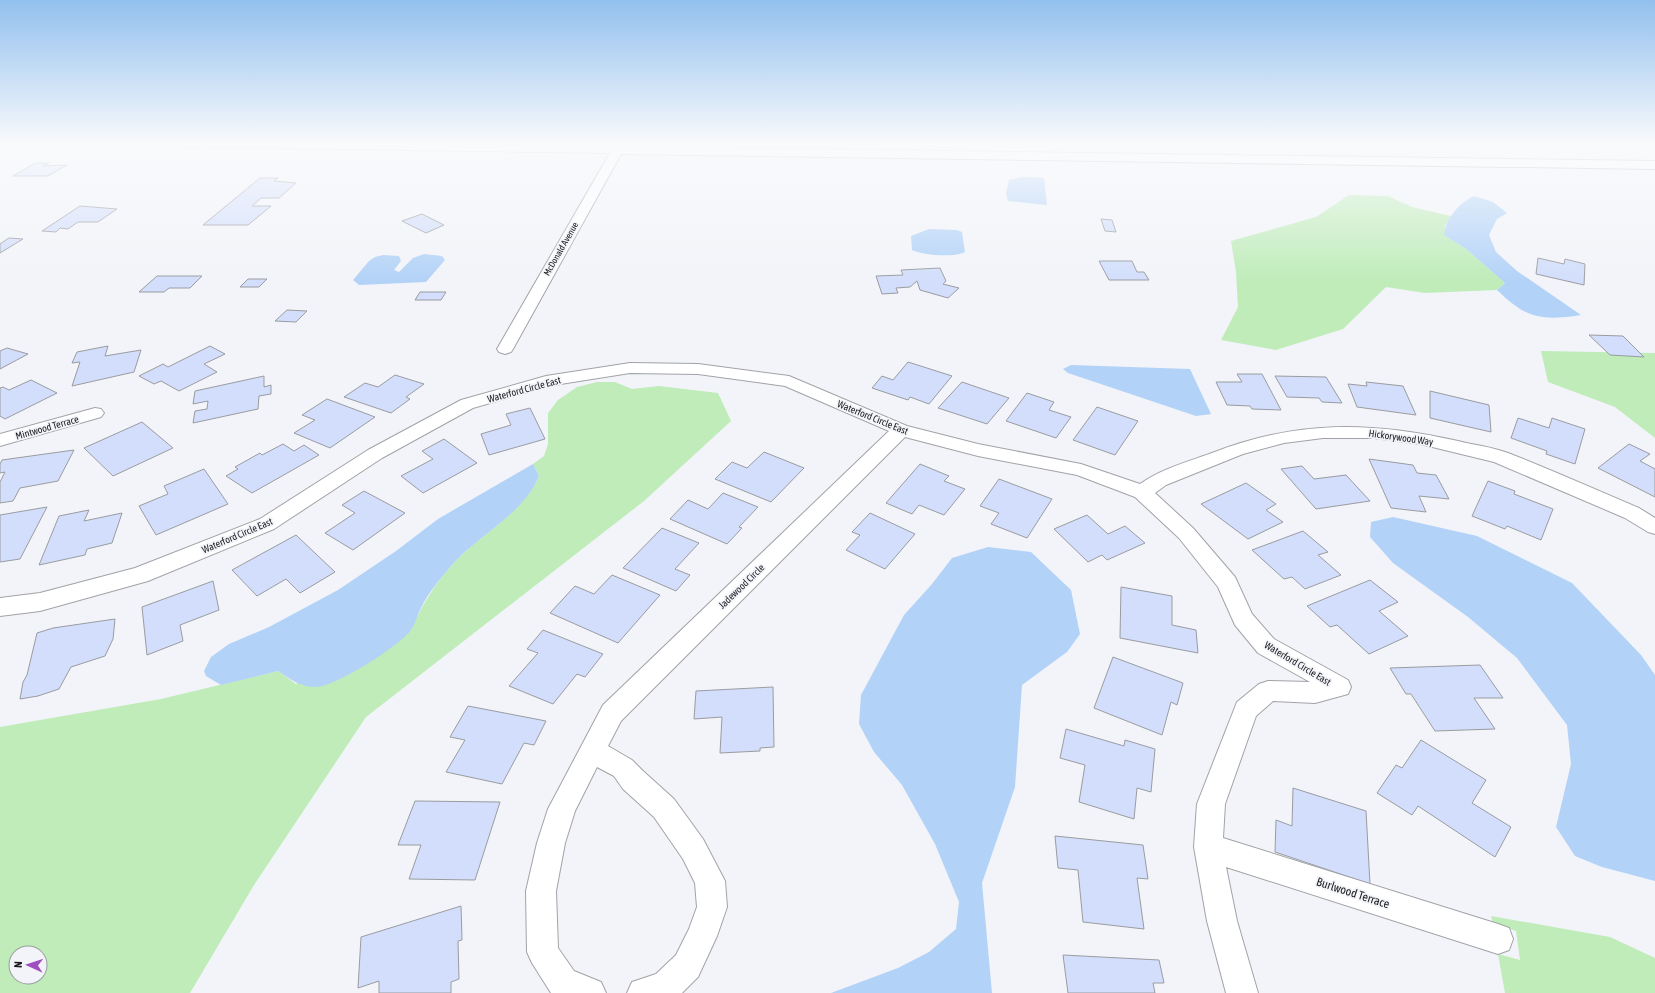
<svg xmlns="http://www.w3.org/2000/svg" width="1655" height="993" font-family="'Asap Condensed',sans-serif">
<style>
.green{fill:#bfecb9;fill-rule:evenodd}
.water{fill:#b2d2f7}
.building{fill:#d2defb;stroke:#9a9ca0}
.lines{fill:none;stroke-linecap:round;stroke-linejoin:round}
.minor-casing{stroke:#a1a3a7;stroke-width:2}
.minor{fill:#fff;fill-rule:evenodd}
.labels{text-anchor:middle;stroke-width:3.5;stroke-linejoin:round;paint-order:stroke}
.far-street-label{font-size:9px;fill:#1b1c1e;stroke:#f2f4f9}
.street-label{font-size:10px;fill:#1b1c1e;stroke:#f2f4f9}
.near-street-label{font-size:12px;fill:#1b1c1e;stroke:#f2f4f9}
</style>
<rect width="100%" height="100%" fill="#f2f4f9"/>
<!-- green -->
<path class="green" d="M1349 195 1388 196 1412 207 1451 216 1445 226V235L1465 248 1505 283 1497 290 1425 293 1386 287 1343 329 1276 350 1221 340 1238 307 1236 272 1231 241 1316 217Z
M1541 351 1655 353V438L1615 407 1548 382Z
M597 382H615L632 389 659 386 718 393 731 421 644 501 366 717 254 885 190 993H0V727L161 699 278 671 296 684 411 630C421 607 434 585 452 565 478 535 523 514 539 476L533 464 544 456 548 444V413L558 400 577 387ZM16 953H40V977H16Z
M1491 916 1610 937 1655 958V993H1505L1498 954 1520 960 1516 931 1493 923Z"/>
<!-- water -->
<path class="water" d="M1023 177 1044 178 1047 205 1008 201 1006 193 1009 180Z
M1474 196 1493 202 1507 213 1497 219 1489 235 1496 252 1517 271 1581 315C1541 321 1527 319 1497 290L1505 283 1465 248 1444 235C1446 218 1458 204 1474 196Z
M929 229 957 230 962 232 965 252C955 258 921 255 912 250L911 236Z
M424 254 442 256 445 260 426 282 359 285 353 280 369 261 375 257 383 255 399 256 401 261 394 270 399 272 413 258Z
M1071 365 1190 369 1211 414 1196 416 1068 373 1063 369Z
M533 464 539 476C523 515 478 535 451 566 441 578 428 593 421 608 417 615 416 623 411 630 401 645 335 687 316 687 301 687 291 680 278 671L221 685 206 676 204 671 211 657 229 644 269 627 338 590 396 551 438 519Z
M1393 517 1477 536 1572 583 1641 655 1655 675V881L1602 867 1575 856 1556 827 1571 764 1567 725 1517 658 1468 617 1393 563 1370 537 1371 522Z
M988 547 1031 552 1071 590 1080 634 1067 652 1022 685 1015 787 982 883 992 993H831L898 968 929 952 956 929 959 902 935 844 902 785 874 752 859 724 861 695 904 615 932 584 952 558Z"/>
<!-- building -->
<path class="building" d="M35 163H49L43 166 67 165 48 176H13Z
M260 178H278L274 181 296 183 279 198H261L252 206H271L248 225H203Z
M80 206 117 209 98 222H78L68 229 60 228 56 232 42 231Z
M422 214 444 225 426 233 402 221Z
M1101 219 1112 220 1116 232 1105 231Z
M9 238 23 239 0 253V244Z
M1538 258 1564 264 1565 259 1585 264 1584 285 1536 274Z
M1099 261H1132L1137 272H1144L1149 280H1109Z
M940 268 946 281 943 284 959 288 948 298 920 290 917 281 910 287 896 288 898 293 882 294 876 276 903 275 901 270Z
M157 276H202L190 288H169L164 292H139Z
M248 279H267L259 287H240Z
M420 292H446L441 300H415Z
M287 310 307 311 296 322 275 321Z
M1589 335 1623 336 1644 357 1610 355Z
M108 346 105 356 141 350 134 372 72 386 80 362 72 363 77 352Z
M210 346 225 354 204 364 217 372 179 391 161 381 154 384 139 376 163 364 168 367Z
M7 348 28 354 0 369V351Z
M908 362 952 376 929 404 910 397 908 400 872 388 882 376 893 380Z
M1237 374H1262L1281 410 1252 409 1250 406 1227 405 1216 382H1242Z
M395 375 424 384 406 397 410 399 391 413 344 397 365 383 378 387Z
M264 376V387L271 385V394L259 396 258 409 193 423 195 411 207 409 208 401 193 404 195 391Z
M1275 376 1326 377 1342 403 1322 402 1319 398 1287 397Z
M31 380 57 393 5 419 0 416V388L3 387 9 390Z
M962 382 1009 398 987 424 938 408Z
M1366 382 1403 386 1416 415 1357 407 1348 384 1367 386Z
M1430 391 1489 405 1491 432 1430 418Z
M1027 393 1054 402 1049 410 1071 417 1056 438 1006 421Z
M327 399 375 417 330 448 294 433 315 420 302 415Z
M1097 407 1138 421 1115 455 1073 440Z
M530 408 545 439 489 455 481 434 511 425 506 414Z
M1518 418 1549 428 1552 418 1585 429 1575 464 1546 454 1547 451 1511 438Z
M142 422 173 448 113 476 84 448Z
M444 439 477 463 423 493 401 476 433 459 422 451Z
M283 444 294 451 304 445 319 455 252 493 226 476 238 469 235 467 260 453 262 455Z
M1629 444 1650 454 1640 461 1655 469V497L1598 468Z
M74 450 58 481 20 488 13 501 0 503V482L5 472 0 473V464L2 460Z
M764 452 804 468 771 502 715 479 732 462 747 468Z
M1369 459 1413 465 1417 473 1436 475 1449 499 1419 496 1426 512 1391 508Z
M920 464 949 476 944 481 965 489 944 515 919 505 912 514 886 503Z
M1302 466 1314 479 1346 475 1370 501 1316 509 1281 469Z
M204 469 228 504 156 535 139 506 168 494 164 486Z
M999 479 1052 499 1027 538 991 524 999 513 980 506Z
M1488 481 1515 491 1514 494 1553 509 1541 540 1507 526 1505 529 1472 516Z
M1246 483 1276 504 1266 510 1283 522 1248 539 1201 504Z
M364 491 405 513 353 550 325 533 355 513 342 505Z
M723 493 758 507 739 527 742 528 727 544 670 519 688 500 708 509Z
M47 507 20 559 0 562V515Z
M89 510 84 521 122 513 112 543 87 549 85 555 39 565 59 516Z
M870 513 915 534 885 569 846 550 860 535 852 532Z
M1087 515 1108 534 1125 526 1145 543 1107 560 1102 555 1088 562 1054 529Z
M662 528 699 543 675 569 690 575 676 591 623 568Z
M1303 531 1328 552 1318 555 1341 575 1305 589 1292 577 1284 579 1252 550Z
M296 535 335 572 300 593 286 579 257 596 232 570Z
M612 575 660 595 618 643 550 613 575 586 594 594Z
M1370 580 1398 602 1379 611 1408 636 1369 654 1337 625 1330 627 1307 606Z
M213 581 219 610 180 625 183 641 147 655 142 607Z
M1121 587 1172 596V625L1196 630 1198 653 1120 638Z
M115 619 113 639 105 656 71 667 59 689 38 696 20 699 23 682 27 675 37 633 53 628Z
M543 630 603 654 585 677 577 674 553 704 509 686 538 653 527 649Z
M1113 657 1183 683 1177 705 1171 702 1162 735 1094 708Z
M1480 665 1503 698H1474L1495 729 1435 731 1411 694H1406L1390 668Z
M773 687 774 747 760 748V751L720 753 722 717 694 719 696 691Z
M468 706 546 721 534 745 524 743 502 784 446 772 465 740 450 737Z
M1066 729 1124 746 1125 740 1155 749 1151 792 1137 788 1134 819 1079 802 1085 765 1060 758Z
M1421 740 1486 780 1472 803 1511 827 1495 857 1418 806 1412 815 1377 793 1396 765 1402 768Z
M1293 788 1366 811 1370 884 1275 852 1276 820 1292 826Z
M415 801 500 802 475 880 409 879 421 845H398Z
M1055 836 1143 845 1148 879 1137 878 1144 929 1083 922 1078 870 1058 868Z
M461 906 462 940 458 941 459 979 451 982V993H379V981L358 988 361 937Z
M1063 955 1159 960 1164 983H1153L1155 993H1068Z"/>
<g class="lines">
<defs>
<path id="minor" d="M126 143H369L1655 161V169L621 154 513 349 511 352 505 354 499 352 497 349 610 153 132 146Z
M630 363 698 364 789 376 907 426 978 444 1081 464 1140 484C1161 469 1187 462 1212 453 1297 420 1370 421 1458 441 1474 445 1492 447 1508 453 1552 470 1596 490 1639 508L1655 518V534L1648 532 1625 518 1494 462 1420 444 1374 438H1323L1284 443 1243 454 1166 485 1155 493 1193 528 1235 577 1252 614 1274 639 1348 680 1351 687 1348 694 1315 703 1273 701 1256 716 1225 804 1223 838 1498 924 1509 928 1513 939 1509 950 1498 954 1226 867 1237 921 1258 993H1226L1207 921 1194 847 1197 804 1237 702 1259 684 1268 681 1310 682 1258 653 1235 625 1218 587 1179 538 1135 497 1077 475 978 456 905 437 621 721 608 746 632 760 643 771 674 799 703 839 725 881 727 907 717 936 698 977 682 993H627L632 982 656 974 676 955 689 929 697 907 695 883 683 859 654 817 623 789 614 776 597 767 575 811 565 843 556 891 558 948 574 971 601 982 606 993H551L532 963 527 952 526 891 537 843 548 809 603 705 889 431 785 386 698 374 630 373 548 386 473 408 382 458 274 529 148 581 40 611 0 616V598L40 593 135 568 260 519 368 450 461 400 546 376Z
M95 408 101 409 104 413 101 417 0 446V434Z"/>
</defs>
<!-- minor casing -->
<use href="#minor" class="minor-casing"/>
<!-- minor -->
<use href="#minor" class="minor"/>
</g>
<!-- sky -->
<linearGradient id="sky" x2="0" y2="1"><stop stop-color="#92c0ee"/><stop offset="0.51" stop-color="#f9fafc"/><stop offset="1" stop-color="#f9fafc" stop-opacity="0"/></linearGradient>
<rect width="1655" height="282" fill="url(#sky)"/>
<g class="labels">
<!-- far-street labels -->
<g class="far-street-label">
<text transform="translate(561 249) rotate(-60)" y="3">McDonald Avenue</text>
</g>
<!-- street labels -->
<g class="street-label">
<text transform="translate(524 389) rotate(-15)" y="4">Waterford Circle East</text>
<text transform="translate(873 417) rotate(22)" y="4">Waterford Circle East</text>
<text transform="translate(47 427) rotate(-16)" y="4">Mintwood Terrace</text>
<text transform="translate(1401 437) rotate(8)" y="4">Hickorywood Way</text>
<text transform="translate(237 535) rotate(-23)" y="4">Waterford Circle East</text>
<text transform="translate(741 586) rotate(-44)" y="4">Jadewood Circle</text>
<text transform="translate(1298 663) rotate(31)" y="4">Waterford Circle East</text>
</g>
<!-- near-street labels -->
<g class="near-street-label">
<text transform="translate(1353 893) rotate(18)" y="4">Burlwood Terrace</text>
</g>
</g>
<!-- north arrow -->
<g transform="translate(28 965) rotate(273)"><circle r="19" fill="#f2f4f9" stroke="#9c9ea1"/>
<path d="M0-3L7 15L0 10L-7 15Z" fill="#9f4fbf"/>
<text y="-6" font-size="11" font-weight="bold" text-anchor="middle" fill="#1b1c1e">N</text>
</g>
</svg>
